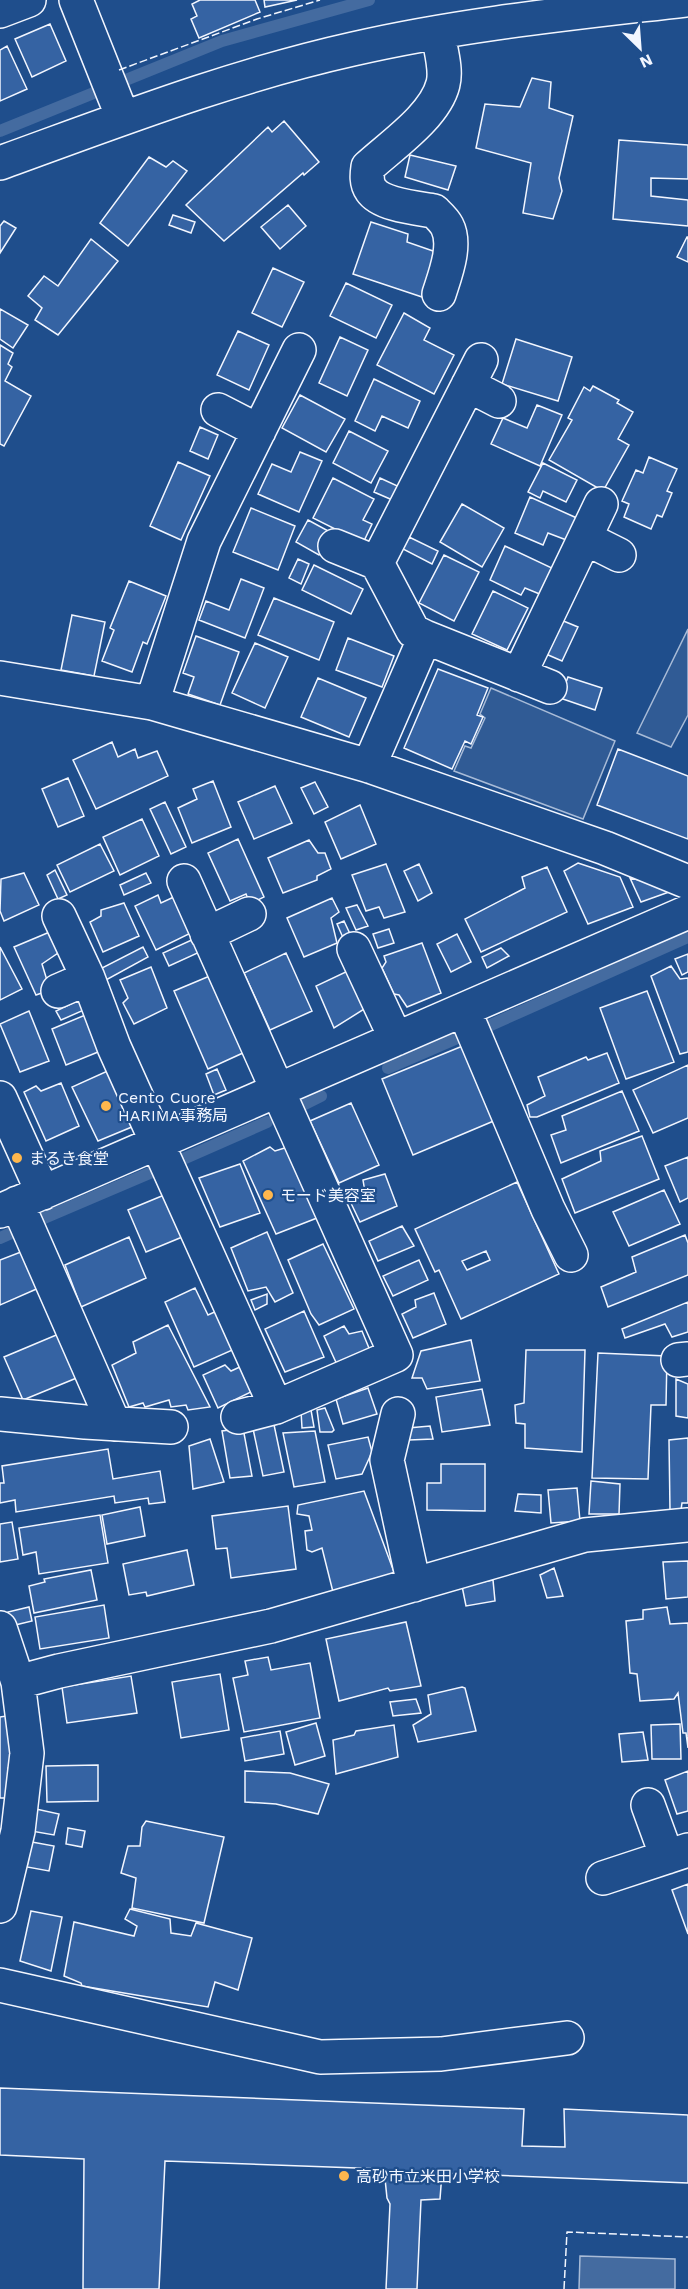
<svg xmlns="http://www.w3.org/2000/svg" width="688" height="2289" font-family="'Work Sans','Noto Sans JP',sans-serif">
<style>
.built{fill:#305b95;stroke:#a8bbd7;stroke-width:1.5}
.water{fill:#446ba0;stroke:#a8bbd7;stroke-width:1.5}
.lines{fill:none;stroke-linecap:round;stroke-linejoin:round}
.stream{stroke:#446ba0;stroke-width:12}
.building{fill:#3563a3;stroke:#f2f6ff;stroke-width:1.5;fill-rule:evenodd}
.minor-casing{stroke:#f2f6ff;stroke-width:36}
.minor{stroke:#1f4e8c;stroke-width:33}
.fence{stroke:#f2f6ff;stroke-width:1.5;stroke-dasharray:8 3;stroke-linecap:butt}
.poi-dot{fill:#ffb74d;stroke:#1f4e8c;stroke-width:2}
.labels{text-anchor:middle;stroke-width:4.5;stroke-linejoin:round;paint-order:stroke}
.poi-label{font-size:16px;fill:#f2f6ff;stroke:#1f4e8c;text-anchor:start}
</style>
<rect width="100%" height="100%" fill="#1f4e8c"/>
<!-- built -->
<path class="built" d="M688 629V715L671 747 637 733Z
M491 688 615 741 583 819 454 771 465 746 471 748 485 718 480 714Z"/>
<!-- water -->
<path class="water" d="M580 2256 675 2259V2289H579Z"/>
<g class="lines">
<!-- stream -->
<path class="stream" d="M0 131 222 41 369 0
M484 1028 688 937
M388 1068 455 1039
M303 1105 321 1096
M183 1159 267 1122
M37 1221 152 1172
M0 1238 18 1230"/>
</g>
<!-- building -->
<path class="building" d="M200 0H255L260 12 199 38 191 19 197 16 192 4Z
M264 0H297L265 7Z
M50 24 66 61 32 77 15 39Z
M7 46 27 89 0 101V50Z
M532 78 551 82 549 108 573 116 559 178 562 191 553 219 523 213 531 163 476 148 485 104 520 107Z
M284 121 319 162 304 175 303 173 224 241 186 205 268 127 272 132Z
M619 140 688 145V179L651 178V196L688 200V226L613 219Z
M410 155 456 166 448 190 405 177Z
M149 157 166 167 173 161 187 171 128 246 100 223Z
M288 205 306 226 280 249 261 227Z
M173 215 195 222 191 233 169 225Z
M4 221 16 228 0 253V226Z
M371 222 408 234 407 242 436 252 422 297 353 274Z
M687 237H688V262L677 257Z
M91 239 118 261 58 335 35 320 42 308 28 296 44 276 58 286Z
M273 268 304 282 282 327 252 313Z
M346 283 392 305 376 338 330 316Z
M0 309 28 325 13 348 0 339Z
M404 313 430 328 424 340 454 355 434 394 377 365Z
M238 331 269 345 249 390 217 375Z
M340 337 368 350 347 396 319 383Z
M516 339 572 357 558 401 502 384Z
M0 345 13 353 8 364 12 367 5 381 31 396 4 446 0 444Z
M374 379 420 401 408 428 382 416 375 431 355 421Z
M593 386 619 400 617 403 633 412 618 439 629 445 603 491 549 460 572 420 568 418 584 387 590 391Z
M300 395 345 419 326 452 282 428Z
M537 405 562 415 540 466 491 444 503 418 527 428Z
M200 427 218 435 208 459 190 451Z
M349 431 388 451 371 483 333 463Z
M300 452 322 461 299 512 258 494 272 464 291 472Z
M649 457 677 469 667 491 672 493 662 517 657 515 651 529 624 517 629 504 622 501 636 470 643 473Z
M178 462 210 476 181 540 150 526Z
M543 463 577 480 566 502 543 491 540 498 528 492Z
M333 478 374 499 363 520 372 524 363 543 313 518Z
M380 478 404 489 397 502 374 492Z
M530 497 579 519 569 541 548 533 543 545 515 533Z
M462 504 504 528 482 567 440 542Z
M251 508 295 526 278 570 233 552Z
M308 520 332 533 319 555 296 542Z
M409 537 438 551 432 564 403 549Z
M505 546 554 569 542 595 525 588 521 595 490 580Z
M444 555 479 572 454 621 419 603Z
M298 559 309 564 301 584 289 578Z
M314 565 363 589 351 614 302 590Z
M241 579 264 588 245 638 199 620 206 601 229 610Z
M129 581 166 596 147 644 143 642 132 672 102 661 114 630 110 628Z
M493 591 528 608 507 650 472 634Z
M274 598 334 622 319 660 258 635Z
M72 615 105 622 94 676 61 670Z
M561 620 578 627 562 661 546 654Z
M196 636 239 652 220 705 188 694 194 677 183 673Z
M348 638 394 656 382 687 336 670Z
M255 643 288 657 265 708 232 693Z
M438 669 488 688 477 715 483 717 471 744 465 741 452 769 404 748Z
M568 677 602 688 595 710 560 698Z
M318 678 366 698 349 737 301 717Z
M112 742 118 757 135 749 138 758 157 751 168 776 96 809 73 760Z
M618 749 688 776V839L597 805Z
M68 778 84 816 58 827 42 789Z
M213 781 231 827 192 843 178 808 197 799 193 789Z
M315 782 328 807 314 814 301 788Z
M275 786 292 823 254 839 238 802Z
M165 802 186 847 171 854 150 809Z
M360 805 376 844 341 859 325 822Z
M142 819 159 856 120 875 103 837Z
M238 839 264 897 250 904 246 894 230 901 208 853Z
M309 840 318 853H325L331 869 317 876V880L283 893 268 858Z
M100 844 114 871 70 892 57 865Z
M578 863 620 877 633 907 588 924 564 871Z
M386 864 405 912 384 918 379 907 366 911 352 875Z
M419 864 432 893 418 901 404 871Z
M547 867 567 912 481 952 465 919 525 888 522 877Z
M55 870 67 895 58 899 47 875Z
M24 873 39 905 4 921 0 911 1 879Z
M146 873 151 883 124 895 120 885Z
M630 878 667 886 669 892 641 902Z
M158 895 161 903 178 895 195 931 156 950 135 906Z
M332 898 339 912 331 918 337 943 304 957 287 918Z
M124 903 139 936 103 952 90 922 101 916V910Z
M357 905 368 926 356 930 346 908Z
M344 921 351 936 344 940 337 924Z
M389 929 394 943 378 948 373 934Z
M52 931 61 951 42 964 50 990 36 995 14 947Z
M457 934 471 962 451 972 437 944Z
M196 938 202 951 169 966 163 953Z
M422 943 441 993 407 1007 399 995 394 994 382 968 386 962 384 956Z
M0 947 22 989 0 1000Z
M143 947 148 957 106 980 100 969Z
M501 948 509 956 487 968 482 957Z
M286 953 312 1011 270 1030 244 973Z
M688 954V972L682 975 675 959Z
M671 966 680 979 688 978V1052L680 1054 651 976Z
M151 967 167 1008 134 1024 123 1003 128 998 120 980Z
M352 969 369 1006 334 1028 316 986Z
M212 975 245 1052 208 1069 174 991Z
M647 991 674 1062 626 1079 600 1008Z
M79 1000 84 1010 61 1020 56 1011Z
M29 1011 49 1061 20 1072 0 1024Z
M90 1013 103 1050 66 1065 52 1029Z
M465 1045 496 1120 413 1155 382 1079Z
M607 1053 619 1083 537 1117H530L527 1105 545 1096 538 1077 586 1057 588 1060Z
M688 1065V1118L653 1133 633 1090Z
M112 1069 139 1124 98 1141 72 1087Z
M217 1069 226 1090 214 1095 206 1074Z
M61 1083 79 1126 46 1141 24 1092 36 1086 41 1091Z
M622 1091 639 1131 561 1163 551 1135 566 1130 562 1116Z
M351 1103 379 1165 339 1183 310 1121Z
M642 1136 659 1179 575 1213 562 1179 601 1161 600 1151Z
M270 1147 275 1151 288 1147 317 1218 276 1234 243 1161Z
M688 1157V1198L680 1202 665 1166Z
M240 1164 260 1213 220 1227 199 1178Z
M385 1174 397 1206 360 1222 349 1199 365 1192 363 1180Z
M517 1182 559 1274 461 1319 439 1270 435 1272 415 1229ZM486 1251 490 1260 467 1270 462 1261Z
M664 1190 680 1224 629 1246 613 1212Z
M169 1193 187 1235 146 1252 128 1210Z
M402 1226 414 1246 378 1261 369 1241Z
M267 1232 293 1293 275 1302 266 1287 248 1291 231 1248Z
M685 1235 688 1243V1275L608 1307 601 1287 636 1272 632 1257Z
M129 1237 146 1278 81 1307 65 1265Z
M323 1244 354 1309 319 1325 311 1314 288 1260Z
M26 1250 41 1287 0 1305V1260Z
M419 1260 428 1280 393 1296 383 1276Z
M195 1288 208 1315 219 1310 237 1348 194 1367 165 1302Z
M434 1293 446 1324 413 1338 402 1314 416 1307 415 1300Z
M267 1294V1304L255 1310 251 1300Z
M688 1302V1332L672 1337 665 1324 625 1338 622 1329Z
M304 1311 324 1357 285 1372 265 1329Z
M168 1325 210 1407 188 1410 186 1405 171 1407 169 1400 145 1407 143 1403 129 1407 112 1365 136 1353 133 1342Z
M344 1326 349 1334 362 1331 371 1353 339 1369 324 1336Z
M61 1333 79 1377 23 1400 4 1357Z
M471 1340 480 1381 427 1389 422 1378H412L421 1351Z
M526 1350H585L582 1452 525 1448V1424L516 1423 515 1405 524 1403Z
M598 1353 667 1356 666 1405H651L648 1479 592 1478Z
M225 1365 231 1371 242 1366 253 1391 218 1408 203 1375Z
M676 1379 688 1384V1418L676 1416Z
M368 1388 377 1414 343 1424 336 1399Z
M482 1389 490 1425 442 1432 436 1397Z
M325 1408 334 1430 332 1432H320L317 1410Z
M311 1410 314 1427 302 1428 301 1411Z
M273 1420 284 1472 263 1476 252 1424Z
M430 1426 433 1439 409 1440 408 1428Z
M243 1428 252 1476 230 1478 222 1431Z
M315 1431 325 1482 294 1487 283 1433Z
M368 1437 372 1452 362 1474 336 1479 328 1445Z
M688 1438V1503H682L681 1510H670L669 1440Z
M210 1439 224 1482 193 1489 189 1446Z
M108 1449 113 1479 160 1471 165 1502 149 1504 148 1498 115 1503 114 1496 16 1512 15 1500 0 1503V1483H4L2 1466Z
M441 1464H485V1511L427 1510V1483H441Z
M591 1481 620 1484 619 1514H589Z
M577 1488 580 1521 551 1523 548 1490Z
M364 1491 394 1572 388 1576 333 1592 322 1548 312 1552 307 1550 305 1531 312 1530 309 1516 297 1514 298 1505Z
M518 1494 541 1495V1513L515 1511Z
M288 1506 296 1569 231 1578 227 1548 216 1549 212 1516Z
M140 1507 145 1536 107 1544 102 1515Z
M100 1515 108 1563 39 1574 36 1552 23 1555 19 1528Z
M12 1522 18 1559 0 1562V1524Z
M187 1550 194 1585 147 1596 146 1592 129 1595 123 1564Z
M688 1561V1597L666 1599 663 1562Z
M554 1568 563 1596 547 1598 540 1575Z
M91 1570 97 1600 34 1613 29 1586 45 1582 44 1579Z
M493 1580 495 1601 466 1606 462 1586Z
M104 1605 109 1638 40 1649 35 1617Z
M29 1607 32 1621 11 1626 8 1612Z
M667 1607 670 1624 688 1623V1748L686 1733H683L678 1693 674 1699 640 1701 637 1674 630 1673 626 1621 643 1619V1610Z
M406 1622 421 1686 390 1691 388 1688 339 1701 326 1639Z
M268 1657 271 1670 310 1663 320 1718 244 1732 233 1678 248 1675 245 1661Z
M220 1674 229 1730 181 1738 172 1682Z
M131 1676 137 1713 67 1723 62 1687Z
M462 1687 465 1688 476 1731 418 1742 413 1725 431 1714 428 1695Z
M416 1699 421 1713 393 1716 390 1702Z
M6 1716 13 1766 8 1768V1798H0V1717Z
M316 1723 325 1756 295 1765 286 1732Z
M680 1724 681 1759H652L651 1725Z
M394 1725 398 1757 336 1774 333 1740 354 1735 356 1731Z
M280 1731 284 1754 245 1761 241 1738Z
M643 1732 648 1760 622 1762 619 1734Z
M98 1765V1801L47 1802 46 1766Z
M245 1771 290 1773 329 1784 318 1814 276 1804 245 1802Z
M688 1771V1811L677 1814 665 1780Z
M36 1809 59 1814 54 1835 31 1831Z
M146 1821 224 1837 204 1923 132 1908 136 1878 121 1873 128 1846H140L142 1827Z
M68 1828 85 1831 82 1847 66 1844Z
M32 1842 54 1846 49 1871 27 1867Z
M688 1884V1934L672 1890Z
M130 1909 170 1919 171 1933 191 1936 196 1923 252 1938 238 1990 215 1982 208 2007 82 1986 81 1983 64 1976 74 1922 134 1936 137 1926 125 1919Z
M31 1911 62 1917 51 1971 20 1961Z
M0 2088 524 2109 522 2146 565 2147 564 2109 688 2115V2183L442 2173 440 2199 421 2200 417 2289H386L390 2204 387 2198 384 2169 165 2161 159 2289H83L84 2159 0 2155Z"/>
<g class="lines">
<defs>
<path id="minor" d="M76 0 123 118
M0 11 29 0
M438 33C440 48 447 69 443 84 435 116 392 145 368 167 367 174 366 183 371 190 381 205 417 208 434 211 438 215 444 220 447 226 457 245 445 275 439 294
M0 163C116 121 232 76 353 49 462 24 574 13 685 0
M468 385 499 401
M218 410 259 431
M585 538 619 555
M335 546 377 563
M425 637 550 687
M519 675 601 504
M0 678 152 703 369 766 605 848 688 882
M152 703 204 541 299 350
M369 766 425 637 413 631 377 563 481 360
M184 881 396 1355 276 1407 238 1417
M59 916 88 978 114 1047 276 1407
M207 934 249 914
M354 949 396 1039
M58 991 88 978
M464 1010 548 1209 571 1255
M0 1098 43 1193
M17 1203 114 1424
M0 1211 688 912
M678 1360 688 1359
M0 1414 85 1422 171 1427
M398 1414 387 1460 414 1585
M0 1628 18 1682 27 1753 18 1831 0 1906
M18 1682 59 1671 271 1626 585 1535 688 1525
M648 1805 667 1857
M603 1878 688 1850
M0 1985 320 2057 441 2054 567 2038"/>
</defs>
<!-- minor casing -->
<use href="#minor" class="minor-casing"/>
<!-- minor -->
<use href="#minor" class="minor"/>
<!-- fence -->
<path class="fence" d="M119 70 257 19 320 0
M564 2289 567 2232 688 2237"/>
</g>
<!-- markers -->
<g class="poi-dot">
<circle cx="106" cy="1106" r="6"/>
<circle cx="17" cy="1158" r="6"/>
<circle cx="268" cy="1195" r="6"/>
<circle cx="344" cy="2176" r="6"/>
</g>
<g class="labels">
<!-- poi labels -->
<g class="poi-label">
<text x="118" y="1103">Cento Cuore<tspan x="118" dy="18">HARIMA事務局</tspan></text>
<text x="29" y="1164">まるき食堂</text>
<text x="280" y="1201">モード美容室</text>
<text x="356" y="2182">高砂市立米田小学校</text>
</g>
</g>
<!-- north arrow -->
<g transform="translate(640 48) rotate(155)" stroke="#1f4e8c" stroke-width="4.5" paint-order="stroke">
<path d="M0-4.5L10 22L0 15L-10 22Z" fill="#f2f6ff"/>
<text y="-9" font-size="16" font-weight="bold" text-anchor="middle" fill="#f2f6ff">N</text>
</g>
</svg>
